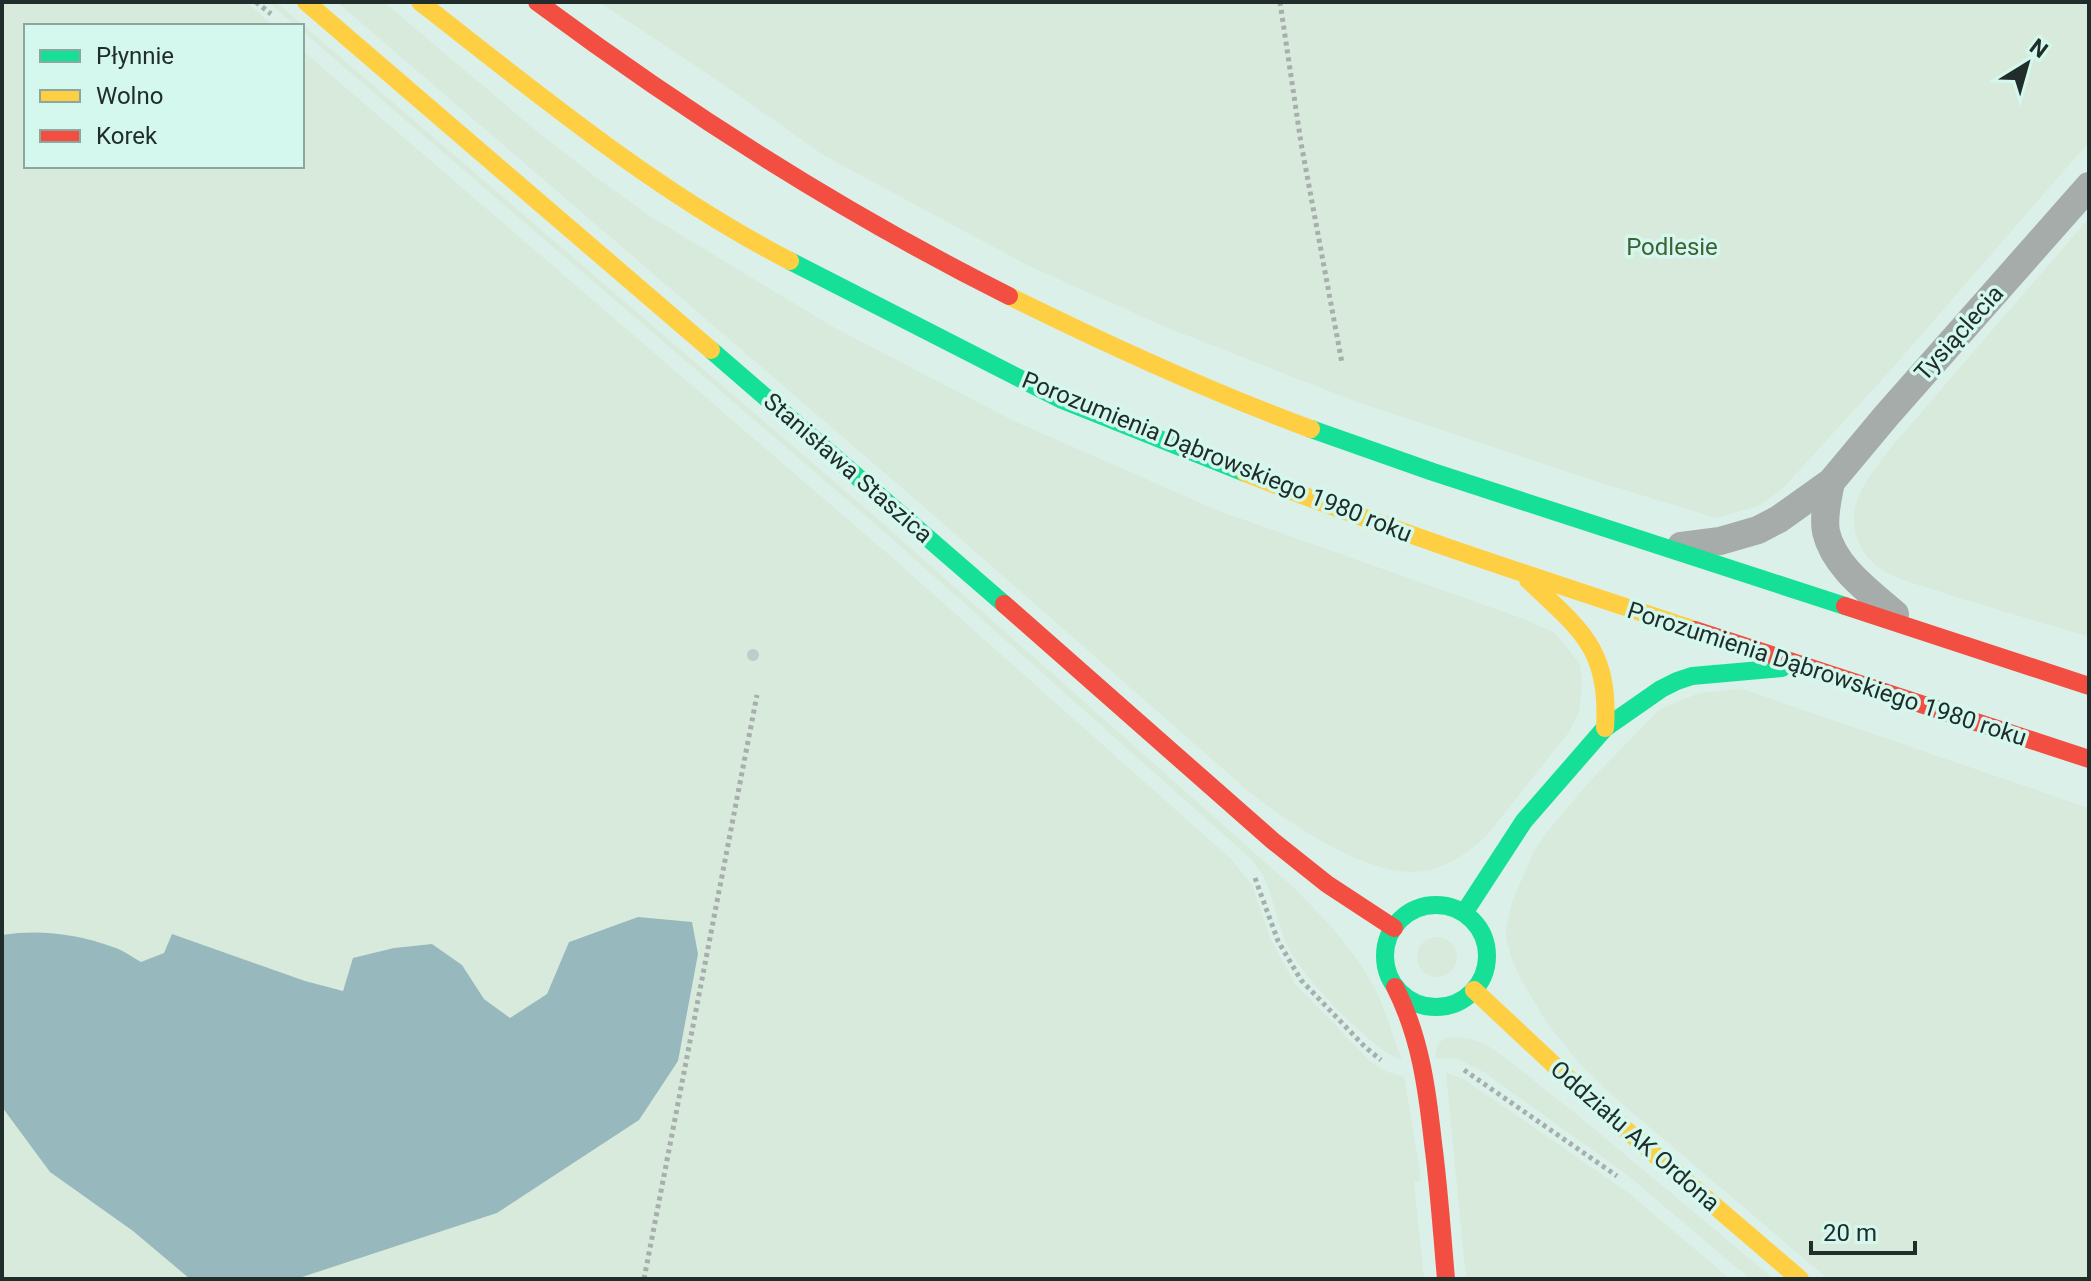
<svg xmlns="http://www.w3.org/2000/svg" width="2091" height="1281" font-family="Roboto,sans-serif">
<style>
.green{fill:#d8eadb}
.water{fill:#97b8bd}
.building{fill:#bccdca}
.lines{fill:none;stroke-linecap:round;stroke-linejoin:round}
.path{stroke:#a6afac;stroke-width:5;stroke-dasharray:4 4;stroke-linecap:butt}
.street{stroke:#a6aca9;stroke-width:28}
.fast{stroke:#16e098;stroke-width:18}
.slow{stroke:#ffcf43;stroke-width:18}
.jam{stroke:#f24e42;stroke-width:18}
.labels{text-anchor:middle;stroke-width:7;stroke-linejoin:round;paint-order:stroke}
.park-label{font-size:24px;fill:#436035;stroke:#d4f8ee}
.street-label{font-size:24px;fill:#202d2a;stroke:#d4f8ee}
</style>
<rect width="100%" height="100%" fill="#dcf0ea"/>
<!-- green -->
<path class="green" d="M2 2H246L274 26H26V166H302V50L895 560 1231 859 1252 885 1271 940 1295 984 1370 1061 1387 1072 1404 1076 1421 1180 1414 1182 1424 1279H296L497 1213 564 1167 638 917 569 941 547 994 510 1018 484 999 462 965 432 944 395 948 78 1191 133 1231 190 1279H2Z
M268 2H276L879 520 1291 885C1323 917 1355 949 1376 991 1386 1012 1393 1037 1402 1060 1372 1051 1304 978 1289 949 1278 927 1275 902 1265 880 1262 872 1256 866 1251 859L874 523 302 31V26H296Z
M337 2H384L540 134 597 178 653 218 835 328 1016 422 1219 511 1524 619 1555 633 1580 664 1582 685 1579 712 1569 732 1488 834C1439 882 1401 880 1342 852 1308 835 1277 814 1248 791L930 512Z
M599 2H2089V142L1889 372 1783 488 1761 505 1716 518 1589 479 1357 402 1168 328 1029 266 823 155 717 80Z
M2089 218V637C2040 622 1990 608 1941 592 1924 586 1905 582 1889 574 1866 563 1852 539 1854 514 1857 488 1878 465 1893 445Z
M1742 689 2089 808V1279H1828L1613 1096 1577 1061 1547 1023 1523 983 1512 960 1506 937V928L1512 902 1534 851 1550 828 1590 781 1660 709 1699 693Z
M1417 957a20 20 0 1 1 40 0a20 20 0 1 1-40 0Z
M1453 1037 1471 1039 1485 1044 1504 1057 1580 1117 1774 1279H1750L1626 1174 1485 1073 1458 1059 1435 1058 1438 1043 1446 1038Z
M1446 1073 1464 1079 1474 1086 1630 1194 1730 1279H1466Z"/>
<!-- water -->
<path class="water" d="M638 917 692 922 698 954 678 1061 639 1120 497 1213 296 1279H190L133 1231 50 1172 2 1107V935C40 929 77 934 113 947 123 950 132 957 141 962L164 953 172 934 305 981 343 991 353 958 394 948 432 944 462 965 484 999 510 1018 547 994 569 942Z"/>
<!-- building -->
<path class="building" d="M747 655a6 6 0 1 1 12 0a6 6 0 1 1-12 0Z"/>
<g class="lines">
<!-- path -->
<path class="path" d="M256 2 271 14
M1280 2 1301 143 1342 363
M1255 878 1278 941 1301 980 1365 1047 1381 1060
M1464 1070 1617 1176
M644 1279 757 695"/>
<!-- street -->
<path class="street" d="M1831 482C1828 498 1823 516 1826 532 1834 567 1870 592 1895 614
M1681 546 1720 541 1758 530 1779 519 1831 482 1887 415 2089 186"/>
<!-- fast -->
<path class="fast" d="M790 261 1062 400 1245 473
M711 350 1004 604
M1311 429 1433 472 1845 606
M1385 956a51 51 0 1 1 102 0a51 51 0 1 1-102 0Z
M1464 913 1524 821 1605 728 1661 689 1677 681 1692 676 1782 668"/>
<!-- slow -->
<path class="slow" d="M306 2 711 350
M420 2C538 94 656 192 790 261
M1009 296C1108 345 1208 391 1311 429
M1245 473C1392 531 1544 580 1695 630
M1528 580C1581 630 1610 649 1605 728
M1474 990 1597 1105 1800 1279"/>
<!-- jam -->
<path class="jam" d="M537 2C688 114 841 212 1009 296
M1004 604 1273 841 1327 884 1394 928
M1845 606 2089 686
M1695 630 2089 759
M1395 987C1420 1036 1427 1088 1433 1143 1439 1188 1442 1234 1446 1279"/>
</g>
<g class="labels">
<!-- park labels -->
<g class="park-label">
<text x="1672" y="255">Podlesie</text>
</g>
<!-- street labels -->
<g class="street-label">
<text transform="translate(1959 333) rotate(-48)" y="8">Tysiąclecia</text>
<text transform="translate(1217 457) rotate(22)" y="8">Porozumienia Dąbrowskiego 1980 roku</text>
<text transform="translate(848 468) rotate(41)" y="8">Stanisława Staszica</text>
<text transform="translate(1827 674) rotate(18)" y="8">Porozumienia Dąbrowskiego 1980 roku</text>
<text transform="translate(1635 1136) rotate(41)" y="8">Oddziału AK Ordona</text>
</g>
</g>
<!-- border -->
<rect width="2091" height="1281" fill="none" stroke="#202d2a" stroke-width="8"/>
<!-- legend -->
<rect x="24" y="24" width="280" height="144" fill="#d4f8ee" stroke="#8ca7a0" stroke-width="2"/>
<rect x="40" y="50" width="40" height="12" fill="#16e098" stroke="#8ca7a0" stroke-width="2"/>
<text x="96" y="64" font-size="24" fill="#202d2a">Płynnie</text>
<rect x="40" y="90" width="40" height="12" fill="#ffcf43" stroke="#8ca7a0" stroke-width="2"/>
<text x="96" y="104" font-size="24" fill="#202d2a">Wolno</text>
<rect x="40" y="130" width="40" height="12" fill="#f24e42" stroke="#8ca7a0" stroke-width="2"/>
<text x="96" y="144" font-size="24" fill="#202d2a">Korek</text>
<!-- north arrow -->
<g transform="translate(2027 64) rotate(37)" stroke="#d4f8ee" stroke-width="6" paint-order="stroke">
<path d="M0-6L14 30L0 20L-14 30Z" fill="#202d2a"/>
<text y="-12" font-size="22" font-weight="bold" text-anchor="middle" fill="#202d2a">N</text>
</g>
<!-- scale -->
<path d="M1811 1241v12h104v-12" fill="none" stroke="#202d2a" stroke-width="4"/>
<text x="1823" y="1241" font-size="24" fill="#202d2a" stroke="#d4f8ee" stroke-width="6" paint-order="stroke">20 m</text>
</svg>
